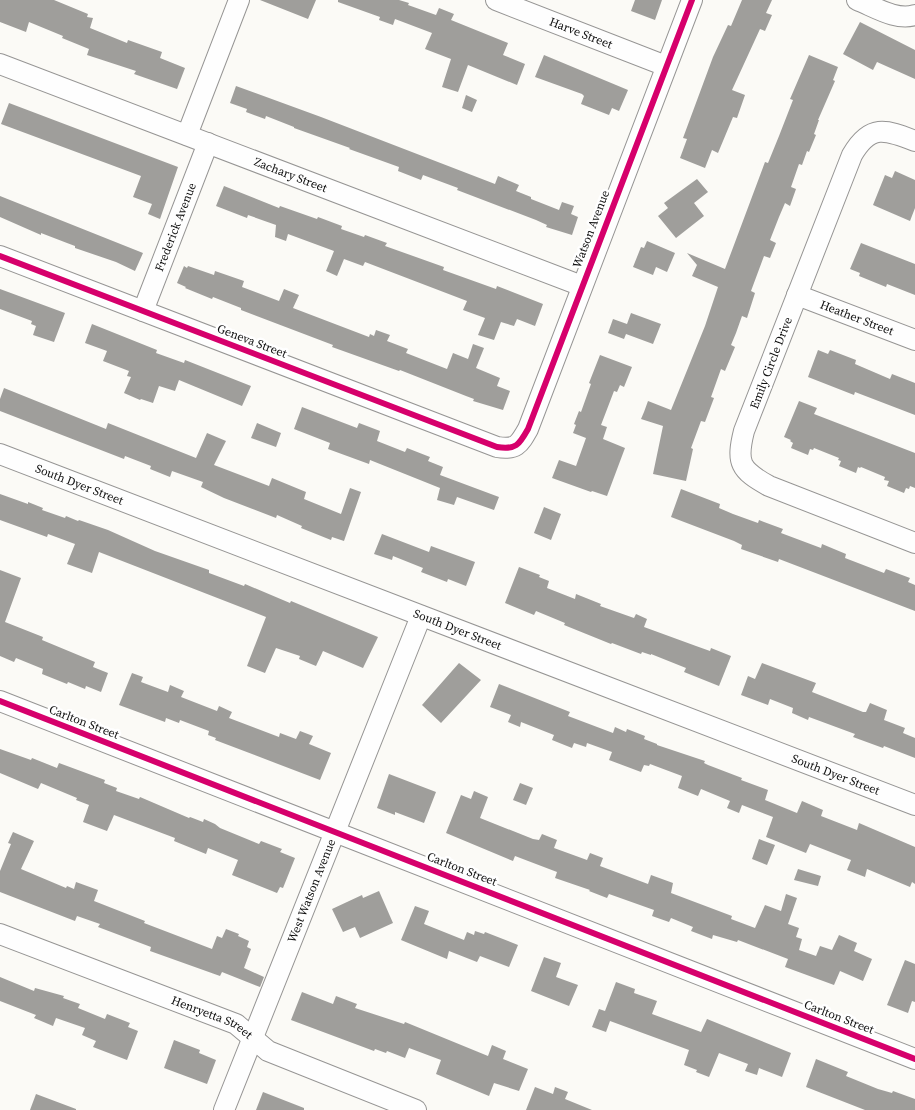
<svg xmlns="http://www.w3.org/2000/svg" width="915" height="1110" font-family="'Source Serif 4',serif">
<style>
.building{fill:#9f9e9b}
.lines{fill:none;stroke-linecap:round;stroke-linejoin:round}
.minor-casing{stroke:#969594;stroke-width:22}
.minor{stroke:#fefefe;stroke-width:20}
.cycleway-casing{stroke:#fff;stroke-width:9}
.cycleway{stroke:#d6006c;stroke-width:6}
.labels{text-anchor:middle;stroke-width:5;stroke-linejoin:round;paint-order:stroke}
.street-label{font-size:12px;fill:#101010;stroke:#fff}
</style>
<rect width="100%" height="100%" fill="#fbfaf6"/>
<!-- building -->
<path class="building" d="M0 0H54L88 14 87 17 93 18 90 28 127 43 128 40 162 52 160 58 185 68 177 89 134 74 136 71 87 55 89 49 62 38 63 36 29 22 26 32 0 22Z
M260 0H316L308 19Z
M338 0H399L409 3 408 5 436 15 439 8 454 14 451 20 508 43 503 55 525 64 517 85 468 65 458 92 442 87 451 59 425 49 432 33 395 19 393 25 379 20 380 17 338 2Z
M635 0H662L655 20 631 11Z
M742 0H772L766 13 772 15 765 31 760 29 732 90 745 95 737 118 733 117 718 153 712 150 705 168 680 158 687 139 683 138 713 57 728 25 731 26Z
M860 22 915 50V79L877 62 873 70 843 54Z
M544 55 628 90 619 111 612 108 609 115 581 104 584 96 582 94 535 77Z
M809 55 838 67 833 80 835 81 818 120H819L814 134 816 135 809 152 807 151 802 165 799 164 791 187 796 189 790 206 785 203 779 217 770 240 776 243 770 258 764 256 751 291 755 293 747 318 742 316 736 333 731 345 735 347 725 371 721 369 711 397 714 398 705 422 701 421 691 448 693 449 686 481 653 474 663 426 641 419 644 412 648 401 671 410 705 326 718 287 692 276 697 265 687 253 725 269 765 162 768 163 779 136 793 100 790 99Z
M236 86 321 117 495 184 498 176 519 185 516 191 531 197V199L559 210 562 202 574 206 571 214 578 217 572 235 546 227 547 225 536 220 457 190 458 188 423 175 421 180 398 171 399 167 349 149 350 148 294 128V127L266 116 265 119 246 112 247 109 230 103Z
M466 95 477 100 472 112 462 108Z
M9 103 178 167 160 219 148 214 152 204 133 197 141 176 1 124Z
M895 171 915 180V208L910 221 873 205 885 175 892 178Z
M697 179 708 192 694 203 704 216 676 238 658 216 668 208 664 203Z
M224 186 279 208 280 206 317 219 318 217 342 226 341 229 364 237 365 235 387 243 385 246 444 267 443 270 496 289 497 286 543 304 535 326 517 319 514 326 501 322 494 340 478 335 485 318 463 310 467 301 365 262 363 266 344 259 337 276 326 271 334 251 288 234 286 241 275 237 276 225 248 215 247 218 216 206Z
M0 196 143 253 135 271 116 262 75 248V246L67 243 41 233V235L0 217Z
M647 241 675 253 667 272 656 267 653 275 633 267 641 247 644 248Z
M861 243 915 264V295L887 284 886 287 859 276 860 273 850 269Z
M184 266 187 268 188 266 214 275 215 271 244 281 242 287 279 301 284 289 299 295 293 308 369 337 370 334 374 336 376 330 390 335 387 341 408 349 406 353 447 369 453 353 468 359 473 344 484 348 476 368 500 378 497 386 510 391 503 410 473 401 474 399 466 396 400 370 399 371 332 347 333 345 241 310V308L213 297 212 299 185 288 186 287 177 283Z
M0 289 65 313 54 342 33 335 36 326 31 324 32 321 0 309Z
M631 313 661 324 653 344 626 334 624 339 608 333 613 319 627 324Z
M92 324 157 350 156 353 184 363 185 360 251 386 242 406 179 380 175 391 159 386 153 403 141 399 140 400 124 393 131 377 127 376 129 371 103 361 107 351 85 343Z
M818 350 828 354 830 350 856 360 855 364 890 379 892 374 915 383V415L855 392 854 395 808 377Z
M600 355 632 367 624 387 620 385 617 392 614 391 601 425 607 427 603 439 625 448 607 496 592 491 591 492 552 478 559 460 576 466 586 438 573 433 576 425 574 424 579 411 581 412 591 384 589 383Z
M4 388 106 429 108 423 196 458 207 433 226 441 214 465 269 486 272 478 306 492 304 499 341 514 350 488 361 492 344 541 332 537 331 540 301 528 302 526 277 515 276 518 224 498 201 487 203 482 172 471 170 477 150 469 151 466 125 456 124 459 0 411V399Z
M799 401 817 408 814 414 915 453V488L910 486 909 489 906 488 904 493 887 486 889 481 884 480 885 477 861 467 860 468 858 467 856 473 839 466 841 461 838 460 839 458 814 448 813 450 810 449 808 455 791 448 793 443 790 441 791 440 784 437Z
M302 407 357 428 359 423 380 431 377 441 405 452 407 448 430 457 428 461 443 467 440 475 499 497 494 510 457 497 454 505 437 500 440 488 370 460 369 464 328 449 330 443 294 429Z
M257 423 281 433 276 447 251 438Z
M681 489 720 504 719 508 733 514 758 523 759 520 783 529 781 533 821 548 822 544 846 554 845 558 884 573 886 569 910 578 908 582 915 585V611L779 559 778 562 741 549 742 545 734 541 671 517Z
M0 494 28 504V502L43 508 42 510 65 518 66 516 78 521 79 520 108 530 155 551 209 570V573L244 586 245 584 290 603 291 601 378 637 363 668 323 651 316 666 299 659 300 656 276 648 265 673 247 666 266 617 99 552 92 573 67 564 75 544 48 534 47 537 0 520Z
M544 507 561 514 551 540 534 533Z
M382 534 429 552 431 546 475 562 466 586 448 579 447 582 421 572 423 568 393 556 392 560 374 554Z
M519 567 540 575 539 577 549 581 547 588 575 599 576 594 601 604 600 606 634 618 636 614 647 619 644 627 696 646 710 651 711 648 731 656 719 686 684 672 686 668 651 654V655L642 652 641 654 612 643 611 644 564 625 565 623 536 611 534 615 505 603Z
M0 570 21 578 5 622 43 637 42 640 95 662 93 667 108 673 101 692 86 686 85 689 68 682 67 684 42 674 43 669 16 658 14 662 0 656Z
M459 663 481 680 441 723 422 705Z
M762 663 816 683 812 692 863 712H866L870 703 887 710 884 720 905 728 903 733 915 738V758L884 746 883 748 853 737 855 734 809 717 808 720 792 713 793 708 770 699 768 705 741 695 748 676 755 679Z
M132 673 143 677 141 682 168 692 170 685 184 691 181 697 217 711 219 706 232 712 229 718 279 737 280 733 296 739 300 731 313 736 309 744 331 753 320 780 215 740 216 738 208 735 209 731 180 720 179 723 166 718 165 722 119 705Z
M499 684 570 712 568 716 613 733 615 727 626 732 627 729 645 736 644 739 657 744V745L705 761 704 763 708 765 742 778 741 780 768 790 765 800 797 813 802 801 823 810 821 816 857 830 859 823 915 847V884L912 882 910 887 867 869 865 877 847 870 851 860 810 844 806 853 766 837 773 817 742 805 739 813 727 808 730 801 701 789 698 796 678 788 682 776 650 764 649 766 644 765 641 772 609 760 612 752 587 743 586 747 574 743 572 748 552 740 554 735 521 722 520 727 508 722 511 715 490 707Z
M0 749 31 760 32 758 57 768 59 763 105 780 104 783 117 788 116 791 139 799 140 797 189 818 190 817 203 822 204 819 215 824 220 828 259 844 261 841 282 849 280 852 295 858 283 888 280 887 277 893 232 875 238 860 208 848 206 854 174 841 175 838 114 815 107 831 83 822 89 805 76 800 77 798 41 783 38 789 0 773Z
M389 774 436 792 424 823 395 812V815L377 808Z
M520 783 533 788 526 805 513 800Z
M474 791 488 797 480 818 533 839 539 840 542 834 557 840 554 848 587 860 590 853 603 858 600 866 648 884 651 875 673 883 671 893 732 916 731 919 755 928 765 905 781 911 786 894 797 898 788 924 799 928 796 937 802 939 799 950 816 956 820 946 832 950 839 935 857 943 854 951 872 959 863 981 840 971 834 985 785 967 788 959 738 940 737 942 713 935 712 939 691 931 693 927 671 918 669 922 652 916 654 910 609 894 607 898 589 891 590 890 555 878 557 872 515 856 513 861 446 833 461 795 471 799Z
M13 832 34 841 21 869 66 888 67 886 74 889 76 882 98 890 94 901 145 921 144 923 212 949 217 936 222 938 226 929 239 934 238 936 249 941 247 947 251 949 244 968 264 977 260 987 222 972 220 976 150 951 151 947 98 927 100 924 77 916 75 921 0 892V871L11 844 8 843Z
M759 839 775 845 767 865 752 859Z
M798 869 821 876 818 886 794 880Z
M379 891 393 923 360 938 355 927 343 932 332 909 362 895 363 898Z
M415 906 429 911 424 924 464 940 467 932 474 935 475 931 484 934 485 932 518 945 509 967 480 956 477 962 449 951 447 959 401 940Z
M544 957 561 963 556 977 578 985 569 1006 531 991Z
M905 960 915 964V1002L912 1001 908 1013 887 1005Z
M0 977 34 991 35 988 64 996 63 998 80 1004 78 1008 105 1019 107 1014 130 1023 128 1027 138 1031 127 1060 93 1047 96 1041 82 1035 85 1028 56 1018 53 1026 34 1018 36 1015 0 1001Z
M616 982 635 989 634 993 657 1001 652 1014 701 1032 707 1019 791 1053 782 1077 759 1068 757 1075 745 1071 748 1064 719 1053 709 1077 696 1072 697 1070 684 1065 689 1050 610 1021 606 1032 592 1027 599 1009 605 1011Z
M302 992 333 1004 336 996 357 1004 355 1008 404 1024 405 1022 488 1056 492 1045 506 1051 503 1059 528 1069 519 1091 494 1083 489 1096 436 1074 441 1060 409 1048 405 1058 387 1051 386 1053 375 1049 374 1051 291 1020Z
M174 1040 200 1050 199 1053 216 1060 207 1084 164 1068Z
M816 1059 848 1072 846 1076 878 1089 892 1093 893 1091 915 1099V1110H865L806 1087Z
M535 1087 553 1094 555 1087 568 1092 565 1099 592 1110H526Z
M263 1092 304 1108V1110H256Z
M36 1094 76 1109V1110H30Z"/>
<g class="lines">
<defs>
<g id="minor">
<path id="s1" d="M496 0 666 66"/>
<path d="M857 0C875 7 896 21 915 15"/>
<path id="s2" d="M0 64 582 286"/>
<path d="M187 135 239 0"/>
<path d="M915 141C885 129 870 124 852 155L744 431C736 463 740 470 769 486L915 543"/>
<path d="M0 256 497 447C516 450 519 445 528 429L692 0"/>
<path id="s3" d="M797 295 915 340"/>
<path id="s4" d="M143 311 208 143"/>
<path id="s5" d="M0 454 915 805"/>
<path d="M0 701 915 1059"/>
<path id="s6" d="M0 934 236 1024 268 1051 416 1110"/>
<path id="s7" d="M224 1110 421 616"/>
</g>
</defs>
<!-- minor casing -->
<use href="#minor" class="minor-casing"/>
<!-- minor -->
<use href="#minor" class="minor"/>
<defs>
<path id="cycleway" d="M0 256 497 447C516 450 519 445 528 429L692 0
M0 701 915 1059"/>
</defs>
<!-- cycleway casing -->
<use href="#cycleway" class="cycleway-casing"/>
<!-- cycleway -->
<use href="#cycleway" class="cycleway"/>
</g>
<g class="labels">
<!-- street labels -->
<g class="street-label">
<text dy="4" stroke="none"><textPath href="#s1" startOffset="91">Harve Street</textPath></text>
<text dy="4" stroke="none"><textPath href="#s2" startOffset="311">Zachary Street</textPath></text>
<text dy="4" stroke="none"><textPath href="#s4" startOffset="90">Frederick Avenue</textPath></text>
<text transform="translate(591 229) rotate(-69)" y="4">Watson Avenue</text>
<text dy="4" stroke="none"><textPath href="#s3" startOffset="64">Heather Street</textPath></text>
<text transform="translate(252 341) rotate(21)" y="4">Geneva Street</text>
<text transform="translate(771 363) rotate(-69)" y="4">Emily Circle Drive</text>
<text dy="4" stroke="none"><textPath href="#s5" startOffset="85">South Dyer Street</textPath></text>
<text dy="4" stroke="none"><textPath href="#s5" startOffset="490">South Dyer Street</textPath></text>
<text transform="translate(84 722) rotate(21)" y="4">Carlton Street</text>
<text dy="4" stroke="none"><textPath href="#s5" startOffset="895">South Dyer Street</textPath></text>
<text transform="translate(462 869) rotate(21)" y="4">Carlton Street</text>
<text dy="4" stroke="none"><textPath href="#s7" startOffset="236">West Watson Avenue</textPath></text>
<text transform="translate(839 1017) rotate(21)" y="4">Carlton Street</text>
<text dy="4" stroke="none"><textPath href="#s6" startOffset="228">Henryetta Street</textPath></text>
</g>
</g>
</svg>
